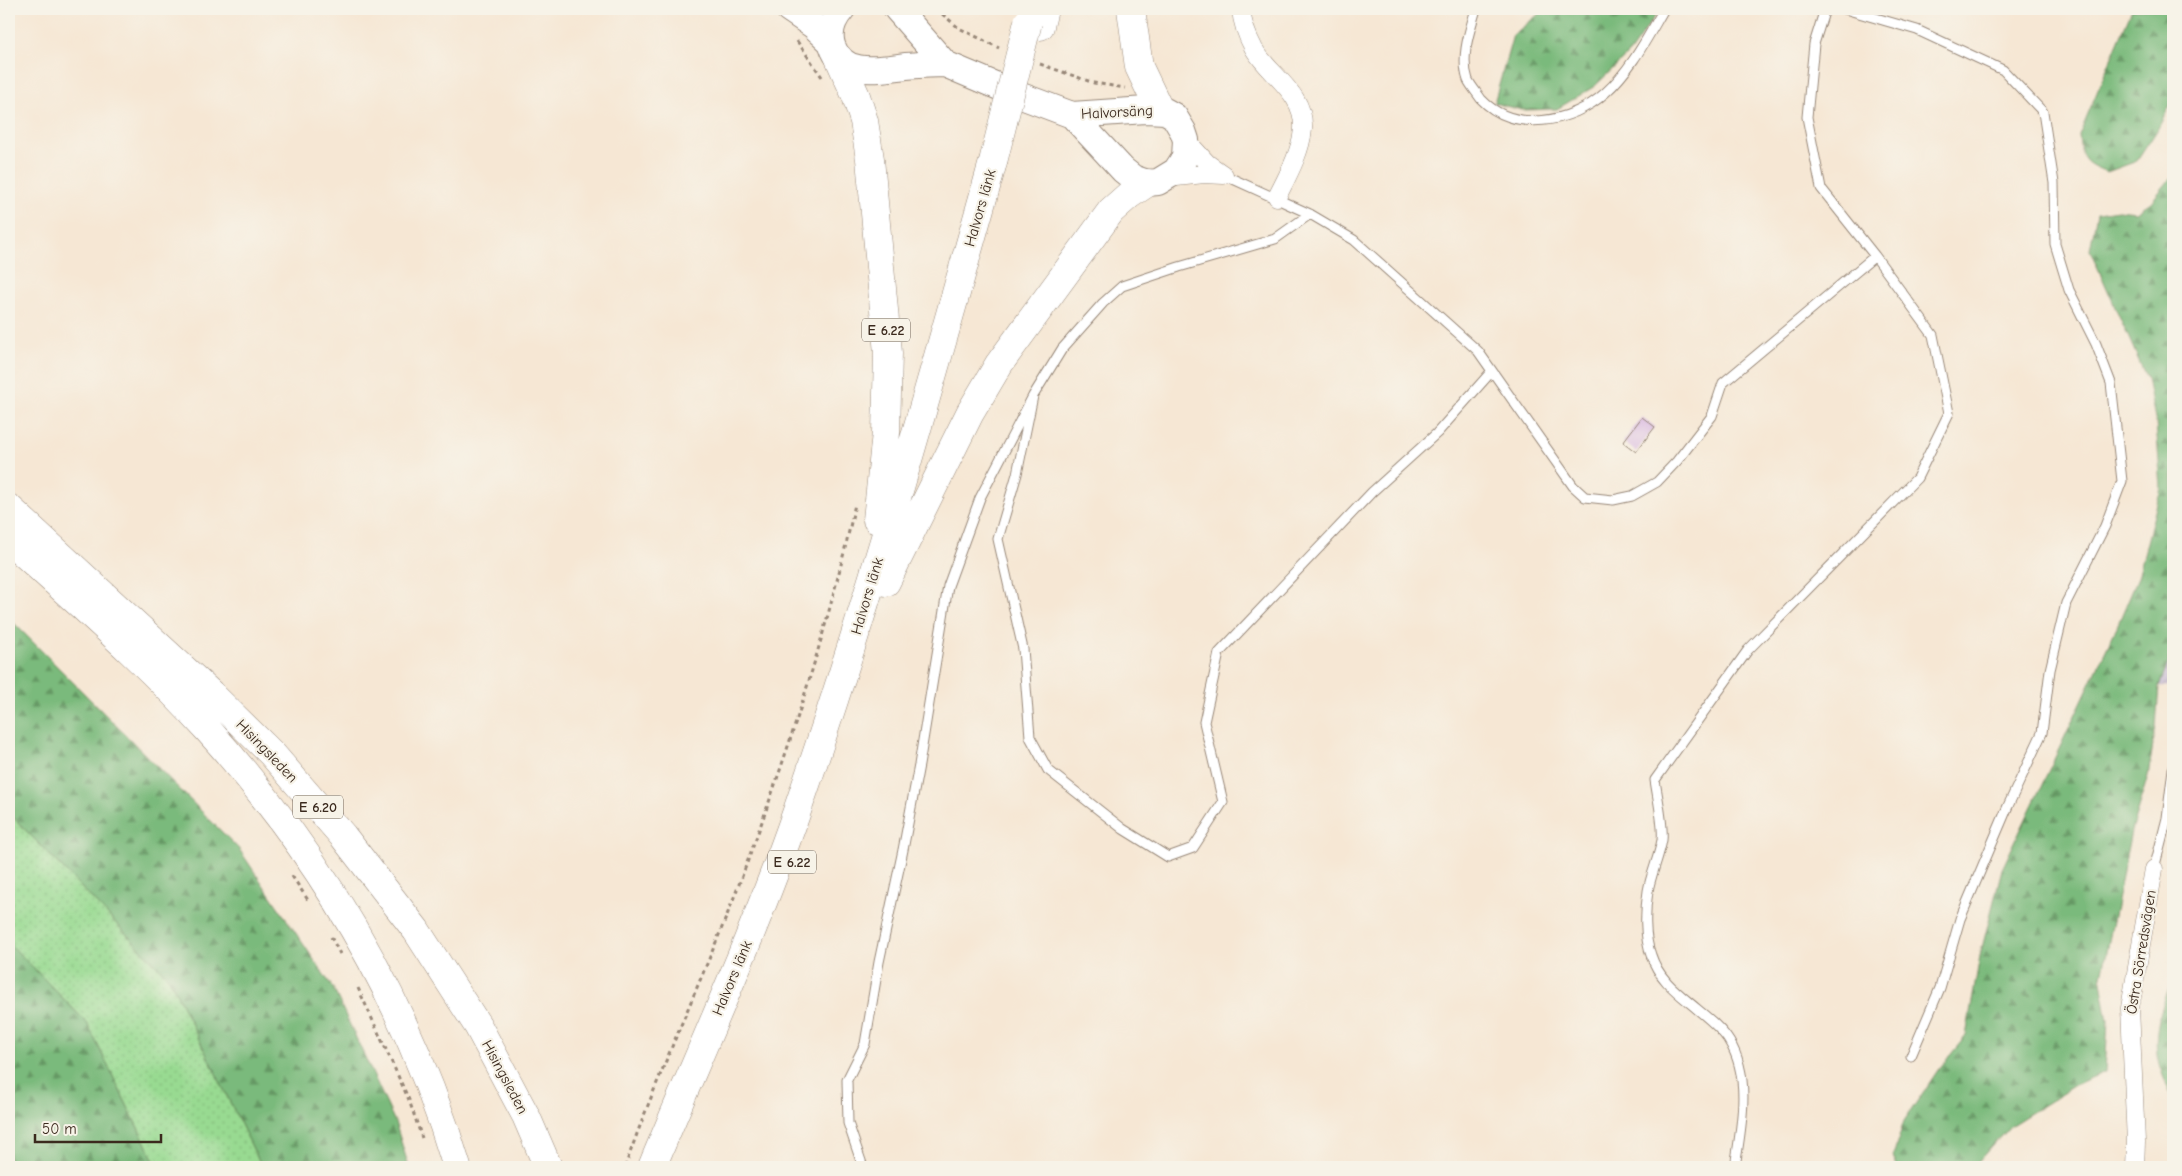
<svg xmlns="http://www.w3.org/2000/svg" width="2182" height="1176" font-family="'Comic Neue',sans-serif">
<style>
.industrial{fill:url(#industrial-furrows)}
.grass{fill:url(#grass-dots);stroke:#6a8258}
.forest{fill:url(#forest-firs);stroke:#5a724c}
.building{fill:#ca9bde}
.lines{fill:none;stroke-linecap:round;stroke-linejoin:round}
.lane-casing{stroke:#988879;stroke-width:11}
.street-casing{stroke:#988879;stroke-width:19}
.secondary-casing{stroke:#988879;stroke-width:28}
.highway-casing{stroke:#988879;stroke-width:29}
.path{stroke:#988879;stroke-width:3;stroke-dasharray:4 4;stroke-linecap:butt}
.lane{stroke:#fff;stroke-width:9}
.street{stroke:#fff;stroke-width:18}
.secondary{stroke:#fff;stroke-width:26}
.highway{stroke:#fff;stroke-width:28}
.highway-bridge-casing{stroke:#988879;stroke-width:29;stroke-linecap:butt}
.highway-bridge{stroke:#fff;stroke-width:28}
.labels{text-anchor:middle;stroke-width:4.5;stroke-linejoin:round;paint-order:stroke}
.shield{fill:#f7f3e8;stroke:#73665b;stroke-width:1}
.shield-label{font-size:14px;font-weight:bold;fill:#3b2a1e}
.street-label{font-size:15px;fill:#3b2a1e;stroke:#f7f3e8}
</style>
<defs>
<pattern id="industrial-furrows" width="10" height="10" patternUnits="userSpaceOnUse" patternTransform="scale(1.25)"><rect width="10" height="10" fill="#cbbfd4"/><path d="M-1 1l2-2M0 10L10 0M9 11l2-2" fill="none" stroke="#afa4b6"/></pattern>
<pattern id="grass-dots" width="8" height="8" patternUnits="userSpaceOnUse" patternTransform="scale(1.25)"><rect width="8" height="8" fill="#98da91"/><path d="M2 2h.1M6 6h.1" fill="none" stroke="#84bb7d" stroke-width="1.8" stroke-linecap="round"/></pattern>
<pattern id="forest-firs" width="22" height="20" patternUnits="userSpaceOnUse" patternTransform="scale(1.25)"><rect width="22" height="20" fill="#7aba7b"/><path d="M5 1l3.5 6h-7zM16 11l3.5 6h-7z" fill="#659764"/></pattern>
</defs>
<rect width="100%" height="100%" fill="#f7f3e8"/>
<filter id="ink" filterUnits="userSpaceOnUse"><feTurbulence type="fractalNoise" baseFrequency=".02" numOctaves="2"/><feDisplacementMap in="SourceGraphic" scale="10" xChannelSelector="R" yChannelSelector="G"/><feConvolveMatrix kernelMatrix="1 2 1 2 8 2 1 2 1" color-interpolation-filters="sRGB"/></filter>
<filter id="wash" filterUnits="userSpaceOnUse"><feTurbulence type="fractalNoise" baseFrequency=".0096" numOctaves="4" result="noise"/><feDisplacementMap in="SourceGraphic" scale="20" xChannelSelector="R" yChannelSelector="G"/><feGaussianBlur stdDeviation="1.12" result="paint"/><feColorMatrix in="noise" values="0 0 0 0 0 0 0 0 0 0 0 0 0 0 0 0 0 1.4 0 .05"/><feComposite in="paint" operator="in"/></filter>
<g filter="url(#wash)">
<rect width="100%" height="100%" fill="#f6e7d4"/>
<!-- industrial -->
<path class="industrial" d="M2173 651V687L2159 686Z"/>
<!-- grass -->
<path class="grass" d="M9 813 169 978 262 1167H157L87 1023 9 943Z"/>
<!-- forest -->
<path class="forest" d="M1545 9H1660L1630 52 1595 86 1557 109 1522 110 1494 103 1513 35Z
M2132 9H2173V100L2156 132 2137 161 2107 172C2084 163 2081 160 2079 135Z
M2173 178V651L2159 686 2156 726 2148 776 2131 831 2101 981 2108 1021 2105 1072 2079 1083 2010 1126 1973 1167H1897L1893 1156 1904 1121 1938 1070 1966 1036 1980 956 2002 869 2115 631 2138 577 2161 488 2156 423 2147 379 2090 250 2097 213 2118 210 2136 212 2151 202 2170 179Z
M9 618 239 849 333 988 395 1122 409 1167H262L169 978 9 813Z
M9 943 87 1023 157 1167H9Z
M2173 980V1099C2169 1089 2164 1080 2161 1070 2150 1041 2160 1007 2173 980Z"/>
<g id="blocks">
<!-- building -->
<path class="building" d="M1642 417 1655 427 1636 452 1623 442Z"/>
</g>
</g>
<g filter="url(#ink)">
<use href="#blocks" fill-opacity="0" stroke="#988879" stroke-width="1"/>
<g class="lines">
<defs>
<path id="lane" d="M1476 9C1470 30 1460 57 1468 80 1471 86 1477 93 1481 99 1514 134 1572 123 1605 93 1631 70 1647 38 1664 9
M1845 9 1917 30 2003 70 2043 112 2054 183 2055 244 2069 290 2096 344 2111 383 2122 481 2105 526 2066 603 2050 670 2042 733 2008 806 1960 919 1940 988 1911 1056
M1224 175 1310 214 1354 240 1478 351 1573 486 1585 497 1613 500 1632 496 1657 482 1677 461 1712 416 1723 383 1875 256
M1033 396 1017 474 998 539 1023 649 1030 737 1048 770 1123 829 1168 857 1193 848 1223 802 1204 722 1219 653 1372 492 1437 433 1492 371
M2154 869 2167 818 2173 769
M863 1167 848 1123 847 1080 865 1044 879 962 903 850 919 765 948 586 980 498 1033 396 1062 349 1103 303 1122 286 1179 267 1275 239 1310 214
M1735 1167C1741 1127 1752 1078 1729 1041 1722 1029 1708 1018 1697 1009 1678 993 1659 980 1651 955 1644 937 1645 910 1648 891 1651 874 1659 857 1662 840 1664 826 1657 795 1655 780L1748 650 1917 478 1949 413 1933 335 1875 256 1821 188 1807 117 1814 44 1825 9"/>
<path id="street" d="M1241 9C1242 23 1247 36 1254 49 1270 76 1305 93 1303 129 1301 152 1287 177 1277 197
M1186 140 1207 163 1224 175
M1167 178 1204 174 1224 175
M2135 1167 2136 1142 2130 1008 2154 869"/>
<path id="secondary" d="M789 9 814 26 831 42
M842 9C834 18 828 31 832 45 842 78 880 69 906 66 919 65 932 64 945 64
M897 9 945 64 1016 94 1072 115 1146 110 1165 111 1174 116 1183 131 1186 140 1185 157 1176 171 1158 182 1147 183 1133 178 1123 170 1072 115"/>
<path id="highway" d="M1131 9 1139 67 1159 109
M1040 26 1044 9
M839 58 856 96 864 121 870 159 888 353 886 433 877 520
M9 508 211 694 272 754 343 836 416 930 478 1026 526 1116 548 1167
M9 540C77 602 147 662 208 730 322 857 408 1003 457 1167
M886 582 970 413 999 364 1111 211 1129 195 1147 183
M652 1167C701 1049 755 932 797 811 871 597 932 379 993 162"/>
</defs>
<!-- lane casing -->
<use href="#lane" class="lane-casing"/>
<!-- street casing -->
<use href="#street" class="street-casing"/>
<!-- secondary casing -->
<use href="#secondary" class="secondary-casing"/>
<!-- highway casing -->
<use href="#highway" class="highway-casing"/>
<!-- path -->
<path class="path" d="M936 9 959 28 999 48
M797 41 822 77
M1040 64 1094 83 1125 88
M292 876 308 900
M331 937 340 954
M358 988 409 1100 422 1138
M625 1167C658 1072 702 981 738 887 785 762 827 635 855 504"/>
<!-- lane -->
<use href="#lane" class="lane"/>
<!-- street -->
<use href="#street" class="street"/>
<!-- secondary -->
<use href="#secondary" class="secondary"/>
<!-- highway -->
<use href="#highway" class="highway"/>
<defs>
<path id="highway-bridge" d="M993 162 1028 22"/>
</defs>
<!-- highway-bridge casing -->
<use href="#highway-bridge" class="highway-bridge-casing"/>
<!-- highway-bridge -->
<use href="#highway-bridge" class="highway-bridge"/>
</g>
</g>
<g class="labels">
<!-- shield labels -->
<g class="shield">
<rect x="862" y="318.5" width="48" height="23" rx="4"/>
<rect x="293" y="795.5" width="50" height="23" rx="4"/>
<rect x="768" y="850.5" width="48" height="23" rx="4"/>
</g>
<g class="shield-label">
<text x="886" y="335">E 6.22</text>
<text x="318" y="812">E 6.20</text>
<text x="792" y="867">E 6.22</text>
</g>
<!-- street labels -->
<g class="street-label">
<text transform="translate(1117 112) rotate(-3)" y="5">Halvorsäng</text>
<text transform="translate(980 208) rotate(-74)" y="5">Halvors länk</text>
<text transform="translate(867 596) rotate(-73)" y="5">Halvors länk</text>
<text transform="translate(267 751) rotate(46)" y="5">Hisingsleden</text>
<text transform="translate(2141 952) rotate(-81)" y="5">Östra Sörredsvägen</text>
<text transform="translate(732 978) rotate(-67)" y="5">Halvors länk</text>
<text transform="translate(505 1077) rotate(62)" y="5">Hisingsleden</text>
</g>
</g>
<!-- margin -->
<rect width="2182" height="1176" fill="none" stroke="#f7f3e8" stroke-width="30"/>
<!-- scale -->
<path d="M35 1134v8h126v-8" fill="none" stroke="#3b2a1e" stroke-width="2.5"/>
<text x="42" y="1134" font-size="15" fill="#3b2a1e" stroke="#f7f3e8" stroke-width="4" paint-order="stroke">50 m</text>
</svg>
